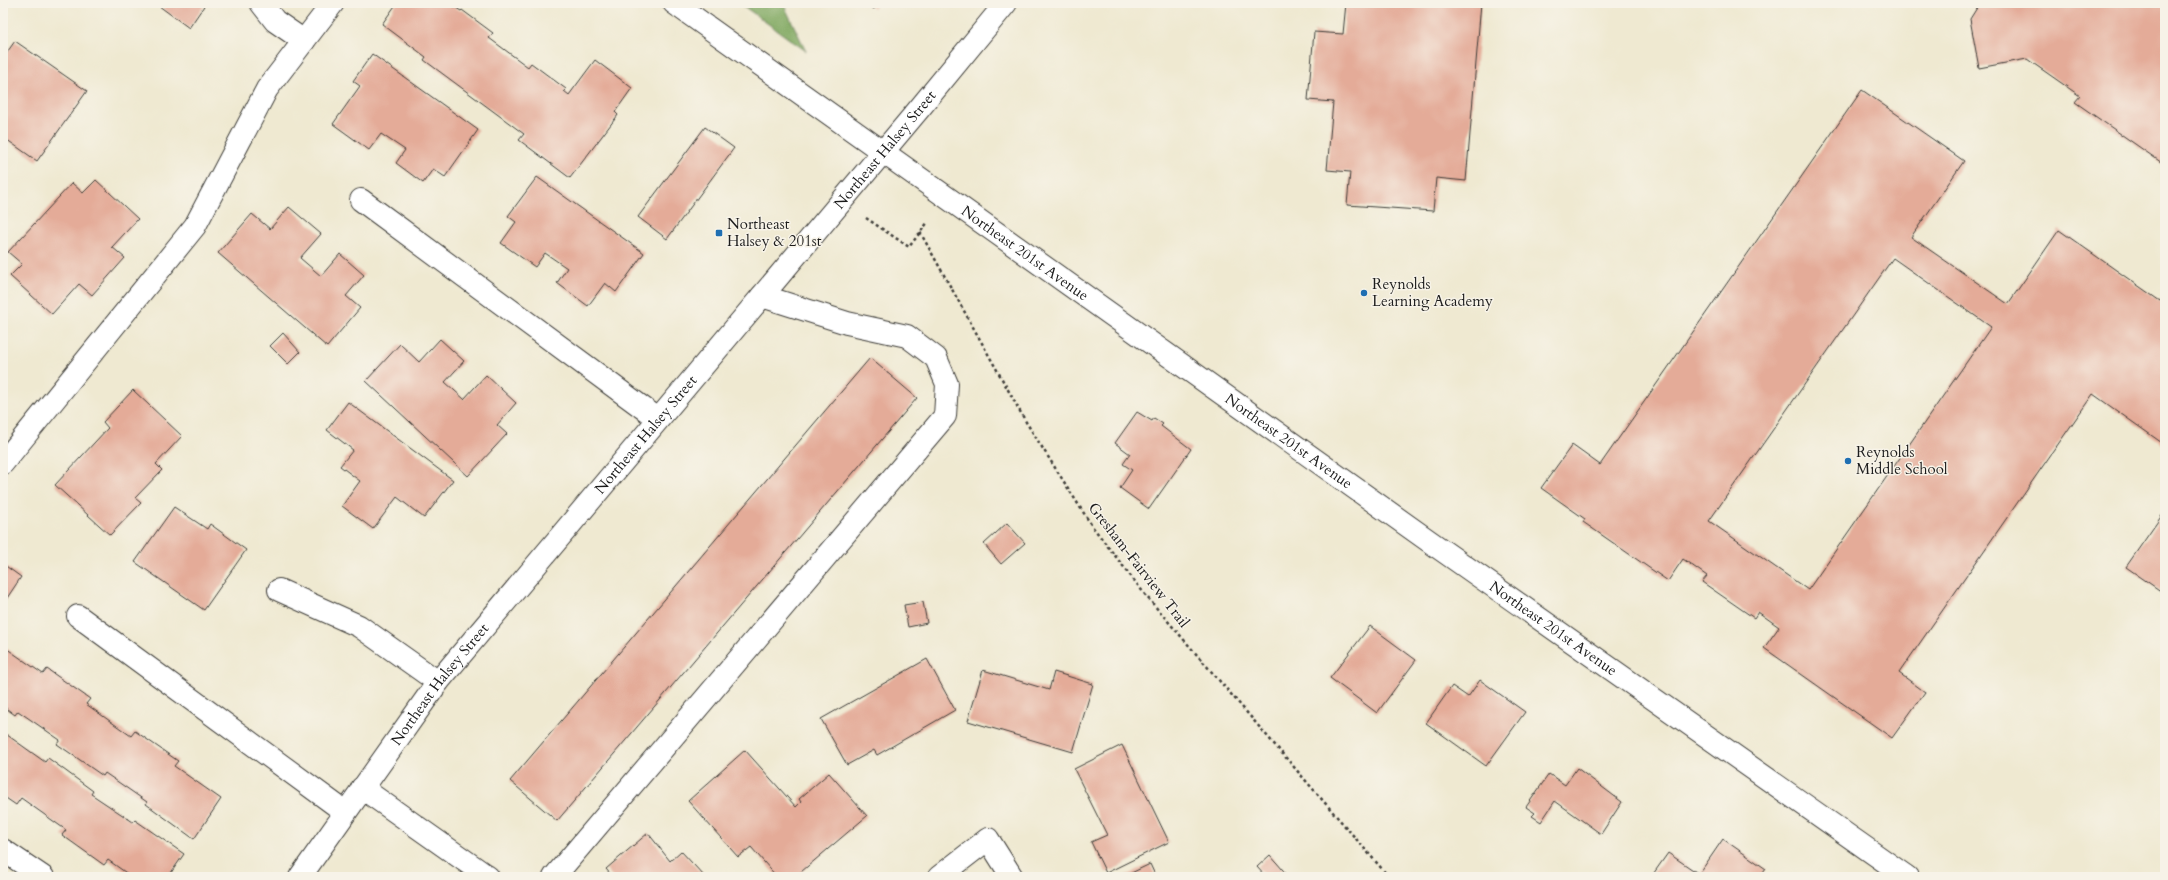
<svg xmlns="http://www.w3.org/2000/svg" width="2168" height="880" font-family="Cardo,serif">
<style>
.forest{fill:#80a860;stroke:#4e623e}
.building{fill:#e4ab98;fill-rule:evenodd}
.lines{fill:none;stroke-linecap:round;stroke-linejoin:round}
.minor-casing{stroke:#3c3b37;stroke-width:24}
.path{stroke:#3c3b37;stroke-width:2.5;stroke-dasharray:3 3;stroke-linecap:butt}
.minor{stroke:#fff;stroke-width:22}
.poi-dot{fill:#1f6fb2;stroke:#f7f3e8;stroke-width:1.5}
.labels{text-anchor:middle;stroke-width:3;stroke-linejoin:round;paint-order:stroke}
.street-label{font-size:15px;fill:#1c1c1c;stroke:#f7f3e8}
.poi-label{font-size:15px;fill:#1c1c1c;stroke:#f7f3e8;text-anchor:start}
</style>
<rect width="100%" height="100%" fill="#f7f3e8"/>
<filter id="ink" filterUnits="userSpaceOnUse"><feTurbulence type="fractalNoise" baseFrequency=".025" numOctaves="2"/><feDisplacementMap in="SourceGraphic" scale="8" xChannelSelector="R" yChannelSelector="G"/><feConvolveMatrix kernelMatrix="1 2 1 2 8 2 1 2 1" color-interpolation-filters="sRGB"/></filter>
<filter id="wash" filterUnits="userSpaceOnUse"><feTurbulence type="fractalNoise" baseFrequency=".012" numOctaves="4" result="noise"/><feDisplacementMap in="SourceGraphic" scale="16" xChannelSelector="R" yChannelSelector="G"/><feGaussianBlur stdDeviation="0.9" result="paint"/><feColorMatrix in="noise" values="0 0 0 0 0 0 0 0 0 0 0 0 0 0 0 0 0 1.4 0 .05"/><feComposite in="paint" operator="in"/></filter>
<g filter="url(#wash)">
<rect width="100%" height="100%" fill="#efe9d1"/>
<!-- forest -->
<path class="forest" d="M739 3H783L806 51Z"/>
<g id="blocks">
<!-- building -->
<path class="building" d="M155 3H206L189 28Z
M397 3H456L453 6 461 11 462 10 493 33 489 38 528 67 531 63 566 89 564 91 569 95 595 60 632 88 615 112 618 115 570 178 519 140 524 134 424 60 426 57 382 24Z
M866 3H878L874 9Z
M1346 3H1481L1466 181 1436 178 1433 211 1347 205 1350 172 1327 170 1333 102 1308 100 1314 32 1343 34Z
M1980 3H2165V165L2075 102 2080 96 2027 59 1979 68 1970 19Z
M15 41 87 91 37 161 3 137V58Z
M372 54 478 130 445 177 433 169 423 183 396 163 405 150 381 134 369 150 333 124 360 86 353 81Z
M1862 90 1964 161 1911 237 2008 304 2059 230 2160 301 2165 294V445L2093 394 1899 673 1925 692 1892 738 1764 648 1779 627 1758 612 1754 618 1702 582 1707 576 1683 559 1668 581 1583 522 1585 519 1541 488 1572 445 1600 465ZM1893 258 1991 327 1808 590 1709 521Z
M705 127 734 148 667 239 638 217Z
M537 177 644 253 616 292 605 283 588 306 557 283 567 268 545 253 535 267 501 243 516 222 508 216Z
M96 180 138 219 112 247 125 258 92 295 79 284 52 314 10 276 22 264 8 252 72 183 83 193Z
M289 207 321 234 300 258 321 276 340 254 364 275 346 296 360 308 327 347 218 253 252 214 270 229Z
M283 333 300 352 288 364 270 346Z
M440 339 464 361 445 382 464 399 486 375 516 403 497 425 507 434 468 476 366 381 400 344 419 362Z
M870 358 917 398 557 821 510 781Z
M133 390 182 436 156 464 162 470 135 498 141 503 110 535 55 485 108 428 103 422Z
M348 402 453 480 424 518 397 497 373 529 342 506 360 481 340 466 353 450 327 430Z
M1137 412 1152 421 1154 418 1163 424 1161 426 1191 449 1149 509 1120 488 1132 470 1123 464 1130 454 1115 443Z
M174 507 207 529 210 524 246 550 204 610 135 562Z
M2165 511V594L2126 567Z
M1007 523 1025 543 1001 564 984 544Z
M3 564 21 577 3 604Z
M923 602 927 623 908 627 904 605Z
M1370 626 1416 660 1377 713 1330 678Z
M3 646 43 674 47 669 90 699 86 704 131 736 135 731 178 761 174 766 221 799 194 839 146 804 147 802 105 773 103 776 57 744 60 740 18 711 15 715 3 706Z
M927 659 955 710 877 755 874 750 847 765 821 719Z
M983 670 1049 690 1054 672 1093 684 1073 752 968 721Z
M1480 680 1525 712 1486 766 1426 723 1452 686 1468 697Z
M3 729 5 730 3 732 45 762 48 758 93 791 91 794 133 822 135 820 184 854 168 877H132L108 860 104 865 62 835 66 830 21 798 16 805 3 796Z
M1122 745 1169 842 1106 873 1091 842 1107 835 1074 769Z
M745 750 796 807 801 802 799 799 829 773 867 816 795 877H777L751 847 738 857 688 801Z
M1577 768 1622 802 1601 834 1555 801 1541 822 1532 816 1535 813 1526 807 1549 774 1565 785Z
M648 833 670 861 681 851 705 877H613L606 869Z
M1723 839 1766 869 1760 877H1651L1668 853 1699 874Z
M1270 855 1289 877H1266L1257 867Z
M1150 864 1156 877H1123Z"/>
</g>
</g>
<g filter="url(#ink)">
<use href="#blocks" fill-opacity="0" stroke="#3c3b37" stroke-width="1"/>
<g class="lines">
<defs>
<g id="minor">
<path d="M261 3 275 21 304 41"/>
<path id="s1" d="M674 3 1429 541 1907 877"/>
<path d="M361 200 658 419"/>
<path d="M3 463 195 226 267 89 333 3"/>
<path d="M279 590 359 626 438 682"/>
<path d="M78 616 345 812"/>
<path d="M362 788 488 877"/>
<path d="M3 850 43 877"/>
<path id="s2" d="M300 877 438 682 919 109 1006 3"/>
<path d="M554 877 945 416 947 384 936 358 907 336 847 323 762 296"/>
<path d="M939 877 988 839 1012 877"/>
</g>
</defs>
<!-- minor casing -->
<use href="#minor" class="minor-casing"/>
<!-- path -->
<path class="path" d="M866 218 909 247 928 222
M920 232 1026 422 1092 526 1147 597 1389 877"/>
<!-- minor -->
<use href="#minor" class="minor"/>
</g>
</g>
<!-- markers -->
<g class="poi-dot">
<rect x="715" y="229" width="8" height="8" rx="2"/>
<circle cx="1364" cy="293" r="4"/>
<circle cx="1848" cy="461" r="4"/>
</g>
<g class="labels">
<!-- street labels -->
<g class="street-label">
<text dy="5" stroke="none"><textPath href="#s2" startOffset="934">Northeast Halsey Street</textPath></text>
<text dy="5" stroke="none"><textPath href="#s1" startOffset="431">Northeast 201st Avenue</textPath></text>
<text dy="5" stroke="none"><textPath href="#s2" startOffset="562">Northeast Halsey Street</textPath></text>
<text dy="5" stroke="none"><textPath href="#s1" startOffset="755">Northeast 201st Avenue</textPath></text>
<text transform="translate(1139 565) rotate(52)" y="5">Gresham-Fairview Trail</text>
<text dy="5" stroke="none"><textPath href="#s1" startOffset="1079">Northeast 201st Avenue</textPath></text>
<text dy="5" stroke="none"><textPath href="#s2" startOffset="238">Northeast Halsey Street</textPath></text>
</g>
<!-- poi labels -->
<g class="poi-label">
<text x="727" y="229">Northeast<tspan x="727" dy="17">Halsey &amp; 201st</tspan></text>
<text x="1372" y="289">Reynolds<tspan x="1372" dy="17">Learning Academy</tspan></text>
<text x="1856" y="457">Reynolds<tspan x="1856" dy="17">Middle School</tspan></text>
</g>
</g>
<!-- margin -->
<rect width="2168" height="880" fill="none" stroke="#f7f3e8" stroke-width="16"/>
</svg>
